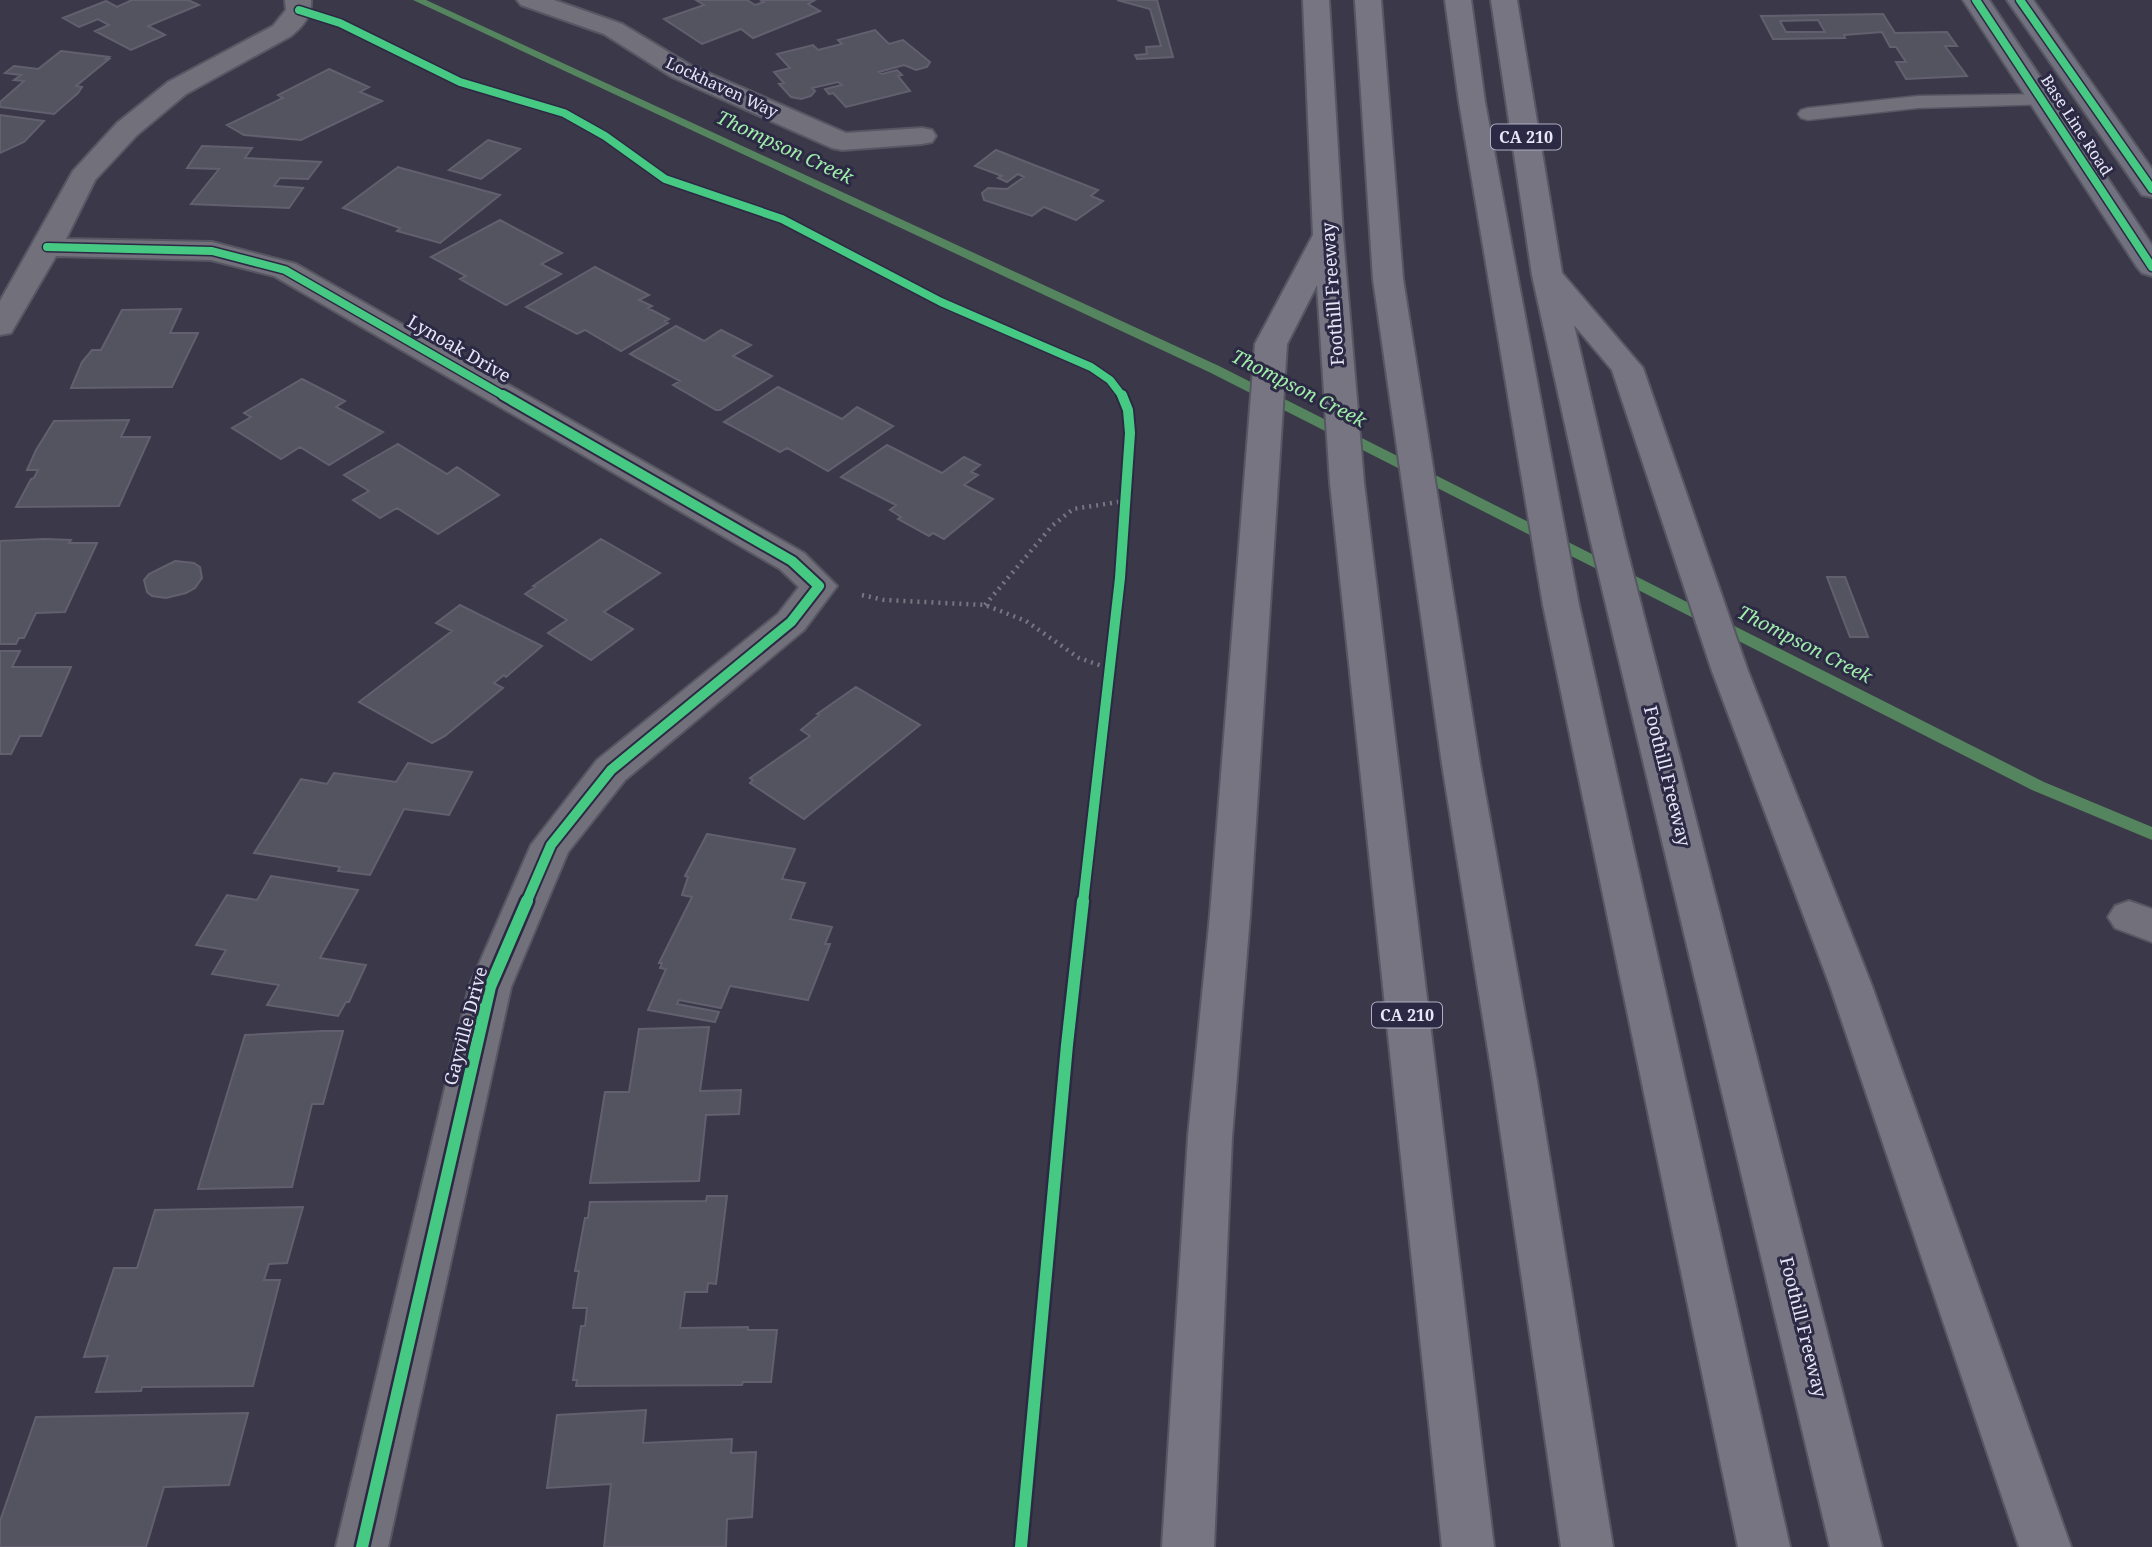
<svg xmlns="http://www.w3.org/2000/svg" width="2152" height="1547" font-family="'Noto Serif',serif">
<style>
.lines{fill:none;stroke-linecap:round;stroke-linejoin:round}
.stream{fill:#55855e;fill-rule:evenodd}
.building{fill:#545360;stroke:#62606e;stroke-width:2;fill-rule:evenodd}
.service-casing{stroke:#575663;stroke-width:3}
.minor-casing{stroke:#575663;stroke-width:4}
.primary-casing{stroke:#575663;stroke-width:4}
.motorway-casing{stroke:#575663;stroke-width:4}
.path{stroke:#777681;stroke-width:4.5;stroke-dasharray:2 5;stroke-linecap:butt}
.service{fill:#71707b;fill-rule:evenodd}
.minor{fill:#71707b;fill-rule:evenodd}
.primary{fill:#72717f;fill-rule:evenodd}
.motorway{fill:#777582;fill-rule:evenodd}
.cycleway-far2-casing{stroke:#2c2944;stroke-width:11}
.cycleway-far1-casing{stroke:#2c2944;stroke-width:14}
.cycleway-casing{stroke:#2c2944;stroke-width:17}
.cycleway-far2{stroke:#46c982;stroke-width:8}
.cycleway-far1{stroke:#46c982;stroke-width:10}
.cycleway{stroke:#46c982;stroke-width:12}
.labels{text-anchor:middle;stroke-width:6;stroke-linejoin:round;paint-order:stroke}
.far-street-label{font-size:16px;fill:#e7e6f8;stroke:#2c2944}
.shield{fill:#2c2944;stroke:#afadc2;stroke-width:2}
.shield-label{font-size:16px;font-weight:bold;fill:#e7e6f8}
.street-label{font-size:18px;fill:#e7e6f8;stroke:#2c2944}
.water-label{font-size:19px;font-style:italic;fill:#a0ecab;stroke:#2c2944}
</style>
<rect width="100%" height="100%" fill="#3b3949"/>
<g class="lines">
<!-- stream -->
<path class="stream" d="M413 0H426L1219 366 2044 782 2152 827V840L2032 790 1209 372Z"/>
</g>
<!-- building -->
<path class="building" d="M132 0H188L199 5 148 26 165 35 131 50 95 31 109 25 98 19 79 27 63 18 106 1 117 7Z
M696 0H747L755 5 764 2 760 0H815L808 4 820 11 753 38 741 29 702 44 664 19 704 5Z
M1117 0H1157L1173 57 1137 59 1135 55 1147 54 1146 47 1161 46 1150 9Z
M1883 14 1895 33 1947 32 1957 46H1945L1967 76 1906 79 1896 62H1906L1896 47H1890L1882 32 1844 35 1845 38 1773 39 1761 16ZM1818 20 1825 32H1786L1780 21Z
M875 30 889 44 903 40 930 62 927 67 916 70 904 65 879 72 882 74 897 70 902 75 898 76 910 91 846 107 833 93 829 94 825 89 842 85 838 82 812 88 815 91 811 96 801 99 791 97 779 84 784 83 774 72 790 68 777 54 813 45 818 50 842 44 838 40Z
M61 51 109 57 106 59H109L76 86 82 87 78 93 54 114 0 107V102L24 81 14 80 21 75 5 73 14 66 38 69Z
M329 69 369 87 360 92 382 101 301 140 244 135 227 125 283 98 278 95Z
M0 115 44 121 24 142 0 153Z
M488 140 520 149 481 179 449 170Z
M202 146 252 148 245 158 321 162 308 179 280 178 274 186 303 188 289 208 191 204 219 169 187 168Z
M996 150 1098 190 1091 196 1103 201 1076 220 1044 207 1032 216 984 200 982 193 988 188 1007 189 1024 177 1018 174 1007 182 998 178 1002 176 975 166Z
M398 167 401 168 500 195 440 243 397 231 400 228 343 208Z
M500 220 562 253 541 264 561 274 506 305 460 279 466 276 431 257Z
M595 267 649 295 639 300 652 306 648 308 669 319 665 321 668 323 621 351 585 330 577 334 526 307Z
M181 309 170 333H198L172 387 71 388 82 362 92 350H101L122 310Z
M676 326 704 341 721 330 751 345 733 356 772 376 720 410H716L673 385 680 381 630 354Z
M302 379 345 401 336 407 383 432 329 465 300 447 281 459 232 428 251 417 244 413Z
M778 387 842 419 857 407 893 426 828 471 787 448 780 452 724 422Z
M129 420 121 437H150L119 506 16 507 31 479 34 478 38 470H27L36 450 54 421Z
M398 444 447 474 457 467 499 495 438 534 397 508 380 518 353 500 369 491 344 475Z
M887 445 942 473 964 457 980 465 971 472 978 475 964 485 993 499 944 539 933 533 929 536 898 519 901 517 890 510 896 505 841 477Z
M45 539 71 540 69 543H97L65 612 36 613 24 638H19L16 644H0V541Z
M601 539 660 573 604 612 633 629 591 660 548 633 567 620 525 594 535 587 533 586Z
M175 561 194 563 200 567 202 578 195 588 186 593 166 598 152 596 147 592 144 580 149 574Z
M1827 577H1845L1868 637H1850Z
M460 605 542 646 506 677 504 675 494 683 503 688 445 736 432 743 359 702 452 631 436 623Z
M0 651H20L12 667H71L41 736H20L11 754H0Z
M856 687 920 725 804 819 750 783 753 780 750 778 810 736 801 730 819 715 817 714Z
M408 763 472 772 449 815 404 809 370 875 338 871 340 867 254 853 301 779 327 784 334 773 396 782Z
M707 834 795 849 782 879 805 883 790 919 832 927 825 944H830L808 1000 730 986 721 1008 679 1000 677 1004 719 1012 715 1022 648 1010 666 969 660 968 662 963H659L692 897 682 895 688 877 685 876Z
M271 876 358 890 320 958 366 965 349 1002H346L338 1016 267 1005 279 985 212 974 226 950 196 945 227 895 257 900Z
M709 1027 700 1091 741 1090 739 1114 706 1115 699 1181 590 1183 605 1092H629L639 1029Z
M322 1031H343L323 1104H312L292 1187 198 1189 245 1035Z
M707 1196H727L716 1284 708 1283 707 1292H685L680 1328 748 1327V1330H777L771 1382H743L742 1385 576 1386 577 1380H573L581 1326H585L587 1308H573L579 1271H575L585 1218H588L590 1202 706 1201Z
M303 1207 287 1263 269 1264 264 1280H280L253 1386 142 1387 141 1391 96 1392 108 1356 84 1357 114 1268H137L155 1210Z
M646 1410 643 1443 732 1439 731 1453 756 1452 752 1517 727 1519 726 1547H604L611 1484 547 1488 557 1415Z
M248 1413 229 1485 164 1487 146 1547H0V1521L36 1417Z"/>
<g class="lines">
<defs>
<path id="service" d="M2042 94 2049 96 2052 100 2049 104 1918 108 1808 120 1801 118 1798 114 1801 110 1808 108 1918 96Z"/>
<path id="minor" d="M285 0H311C312 16 303 26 291 36L186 94 137 135 95 180 66 239 212 242 296 264 804 553 837 586 804 630 625 780 568 852 511 987 388 1547H336L469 987 531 845 597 760 778 614 799 587 780 569 274 276 211 260 56 256 11 333 0 335V301L73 171 117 123 168 82 273 26 286 10Z
M517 0H554L622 24 690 65 846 133 922 128 932 130 936 136 932 142 922 144 842 150 832 148 672 77 604 34 521 5Z
M2129 901 2152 909V942L2115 928 2108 917 2115 906Z"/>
<path id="primary" d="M1963 0H1989L2152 245V276L2142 273 2137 267Z
M2007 0H2033L2152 169V197L2142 195Z"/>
<path id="motorway" d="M1303 0H1329L1343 235 1364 483 1494 1547H1442L1330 483 1317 285 1287 344 1250 915 1232 1137 1214 1547H1162L1188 1137 1210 915 1255 344 1313 235Z
M1355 0H1381L1403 279 1480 764 1537 1081 1613 1547H1561L1493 1081 1442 764 1373 279Z
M1445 0H1471L1485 102 1579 605 1790 1547H1738L1543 605 1459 102Z
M1491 0H1517L1562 273 1643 368 1748 671 1872 986 2071 1547H2019L1830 986 1712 671 1612 370 1574 325 1624 538 1882 1547H1830L1590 538 1532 275Z"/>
</defs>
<!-- service casing -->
<use href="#service" class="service-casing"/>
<!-- minor casing -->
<use href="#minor" class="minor-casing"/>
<!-- primary casing -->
<use href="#primary" class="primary-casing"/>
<!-- motorway casing -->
<use href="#motorway" class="motorway-casing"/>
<!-- path -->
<path class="path" d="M862 595 884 600 985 605 1026 621 1079 658 1111 669
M985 605 1052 526 1073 509 1125 501"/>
<!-- service -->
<use href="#service" class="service"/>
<!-- minor -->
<use href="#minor" class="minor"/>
<!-- primary -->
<use href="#primary" class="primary"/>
<!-- motorway -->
<use href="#motorway" class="motorway"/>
<defs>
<path id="cycleway-far2" d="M1976 0 2152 267
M2020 0 2152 189
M299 10 340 23 460 82 564 113 605 136 665 179 782 219 941 302 1091 367 1110 380 1123 397
M47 247 212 251 285 270 506 397"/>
<path id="cycleway-far1" d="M503 395 792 561 819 586 791 622 611 770 551 845 526 903
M1083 903 1120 578 1130 433 1128 410 1122 395"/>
<path id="cycleway" d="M362 1547 490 987 527 901
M1021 1547 1067 1045 1083 901"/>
</defs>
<!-- cycleway-far2 casing -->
<use href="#cycleway-far2" class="cycleway-far2-casing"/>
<!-- cycleway-far1 casing -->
<use href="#cycleway-far1" class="cycleway-far1-casing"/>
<!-- cycleway casing -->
<use href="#cycleway" class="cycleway-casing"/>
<!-- cycleway-far2 -->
<use href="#cycleway-far2" class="cycleway-far2"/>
<!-- cycleway-far1 -->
<use href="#cycleway-far1" class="cycleway-far1"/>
<!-- cycleway -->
<use href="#cycleway" class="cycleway"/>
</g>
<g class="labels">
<!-- far-street labels -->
<g class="far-street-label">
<text transform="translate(722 87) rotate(25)" y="6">Lockhaven Way</text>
<text transform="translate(2077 125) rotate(57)" y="6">Base Line Road</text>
</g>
<!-- shield labels -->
<g class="shield">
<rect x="1491" y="124.5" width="70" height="25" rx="5"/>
<rect x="1372" y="1002.5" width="70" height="25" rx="5"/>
</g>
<g class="shield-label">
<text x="1526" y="143">CA 210</text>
<text x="1407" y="1021">CA 210</text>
</g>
<!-- street labels -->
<g class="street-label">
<text transform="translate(1333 294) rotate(-94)" y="6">Foothill Freeway</text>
<text transform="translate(459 349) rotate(30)" y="6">Lynoak Drive</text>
<text transform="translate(1667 776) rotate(76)" y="6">Foothill Freeway</text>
<text transform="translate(466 1026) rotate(-75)" y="6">Gayville Drive</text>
<text transform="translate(1803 1327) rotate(76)" y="6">Foothill Freeway</text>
</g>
<!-- water labels -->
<g class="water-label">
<text transform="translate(785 147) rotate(25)" y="7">Thompson Creek</text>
<text transform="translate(1299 388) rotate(27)" y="7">Thompson Creek</text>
<text transform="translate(1805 644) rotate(27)" y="7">Thompson Creek</text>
</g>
</g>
</svg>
